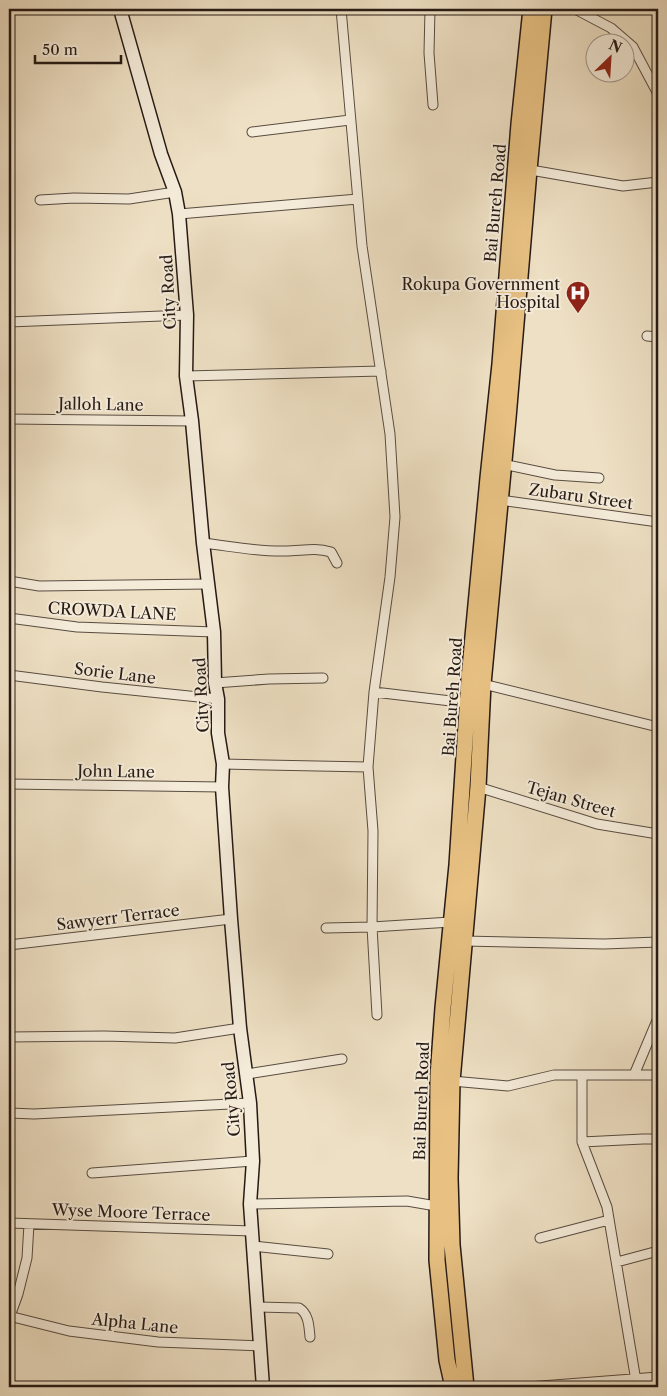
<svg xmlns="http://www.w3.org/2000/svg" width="667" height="1396" font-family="'Libre Caslon Text',serif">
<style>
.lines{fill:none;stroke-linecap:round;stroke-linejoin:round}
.minor-casing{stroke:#584c41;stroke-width:11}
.secondary-casing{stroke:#261a15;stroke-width:15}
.trunk-casing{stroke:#261a15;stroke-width:18}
.minor{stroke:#f4ebd9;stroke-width:9}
.secondary{stroke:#f4ebd9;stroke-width:12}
.trunk{stroke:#e7c082;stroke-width:15}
.labels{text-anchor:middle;stroke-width:4;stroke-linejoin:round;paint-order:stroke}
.street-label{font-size:16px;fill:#261a15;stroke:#f4ebd9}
.poi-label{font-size:16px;fill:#261a15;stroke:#f4ebd9;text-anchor:end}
</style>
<rect width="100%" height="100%" fill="#eee0c4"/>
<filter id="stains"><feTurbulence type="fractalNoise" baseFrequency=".004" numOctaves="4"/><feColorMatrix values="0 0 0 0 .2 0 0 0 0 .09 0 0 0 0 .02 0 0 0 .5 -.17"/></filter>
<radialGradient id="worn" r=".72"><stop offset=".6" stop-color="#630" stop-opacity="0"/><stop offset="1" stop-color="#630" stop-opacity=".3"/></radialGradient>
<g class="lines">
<defs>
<path id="minor" d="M341 9 362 246 390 434 395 517 390 577 374 692 368 767 373 831 372 927 377 1015
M430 9 429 53 433 105
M575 9 611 28 633 47 658 94
M252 132 350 120
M525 169 623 186 658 182
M40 200 74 198 129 199 175 192
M179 214 358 199
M9 322 187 315
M647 336 658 337
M186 376 381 371
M9 419 192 421
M503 464 555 475 599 478
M500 500 658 522
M203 543C230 546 258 552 285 551 302 551 314 547 331 552L337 563
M9 581 39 586 209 584
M9 618 77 627 214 632
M9 675 102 687 218 699
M215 683 269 679 323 678
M479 683 658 727
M374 692 468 703
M223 764 368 767
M9 784 222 787
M478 787 597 824 658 834
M326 928 372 927 451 922
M464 941 604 944 658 942
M9 945 231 919
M9 1037 104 1036 175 1038 240 1028
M247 1074 342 1059
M582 1075V1142L607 1207 637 1387
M634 1075H658
M452 1081 508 1086 554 1075H634L658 1018
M9 1113 34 1114 250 1103
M582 1142 643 1139H658
M92 1173 253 1161
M250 1204 407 1201 436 1206
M9 1223 252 1231
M540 1238 609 1220
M253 1246 328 1254
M617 1262 658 1251
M258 1307 299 1308C309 1314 309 1327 310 1337
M9 1316 69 1331 158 1342 261 1346
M10 1316 18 1294 27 1258 29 1224
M528 1387 658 1377"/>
<path id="secondary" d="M120 9 161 154 175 192 179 214 187 315 186 376 192 421 203 543 214 632 215 683 218 699V733L223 764 222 787 231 919 240 1028 250 1103 253 1161 250 1204 263 1387"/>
<path id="trunk" d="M453 1387 447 1360 437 1260 438 1076 443 1008 457 865 469 679 488 478 500 364 519 124 531 9
M466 1387 452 1245 450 1178 452 1081 478 787 483 684 508 418 529 170 544 9"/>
</defs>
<!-- minor casing -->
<use href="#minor" class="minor-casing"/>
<!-- secondary casing -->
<use href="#secondary" class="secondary-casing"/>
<!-- trunk casing -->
<use href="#trunk" class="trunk-casing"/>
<!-- minor -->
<use href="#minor" class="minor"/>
<!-- secondary -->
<use href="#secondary" class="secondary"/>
<!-- trunk -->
<use href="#trunk" class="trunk"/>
</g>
<!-- icons -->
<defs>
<symbol id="hospital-pin" viewBox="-11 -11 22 30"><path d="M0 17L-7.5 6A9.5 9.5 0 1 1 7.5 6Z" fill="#8f2418" stroke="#f4ebd9"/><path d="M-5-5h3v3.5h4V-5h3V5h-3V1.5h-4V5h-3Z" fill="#fff"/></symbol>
</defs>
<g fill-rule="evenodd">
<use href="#hospital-pin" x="564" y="279" width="28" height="38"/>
</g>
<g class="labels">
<!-- street labels -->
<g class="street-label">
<text transform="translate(495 203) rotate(-85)" y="6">Bai Bureh Road</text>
<text transform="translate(168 292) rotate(-93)" y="6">City Road</text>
<text transform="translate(101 404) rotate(1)" y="6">Jalloh Lane</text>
<text transform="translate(581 496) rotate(8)" y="6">Zubaru Street</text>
<text transform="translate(112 611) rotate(3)" y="6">CROWDA LANE</text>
<text transform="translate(115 673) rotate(7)" y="6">Sorie Lane</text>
<text transform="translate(201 695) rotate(-93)" y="6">City Road</text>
<text transform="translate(452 697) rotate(-86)" y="6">Bai Bureh Road</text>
<text transform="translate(116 771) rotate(1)" y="6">John Lane</text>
<text transform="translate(571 799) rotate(16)" y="6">Tejan Street</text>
<text transform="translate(118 917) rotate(-7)" y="6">Sawyerr Terrace</text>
<text transform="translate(231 1099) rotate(-95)" y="6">City Road</text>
<text transform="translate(421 1101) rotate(-88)" y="6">Bai Bureh Road</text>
<text transform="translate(131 1212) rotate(2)" y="6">Wyse Moore Terrace</text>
<text transform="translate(135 1323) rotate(6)" y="6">Alpha Lane</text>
</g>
<!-- poi labels -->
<g class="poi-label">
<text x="560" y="290">Rokupa Government<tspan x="560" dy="18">Hospital</tspan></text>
</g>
</g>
<!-- margin -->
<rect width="667" height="1396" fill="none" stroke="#eee0c4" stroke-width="30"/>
<rect x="10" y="10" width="647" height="1376" fill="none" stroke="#261a15" stroke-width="2.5"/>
<rect x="15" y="15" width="637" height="1366" fill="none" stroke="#261a15"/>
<!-- north arrow -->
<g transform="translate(610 58) rotate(25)"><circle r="24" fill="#f4ebd9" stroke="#a2978b"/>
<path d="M0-4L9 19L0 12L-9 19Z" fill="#8f2418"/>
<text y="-8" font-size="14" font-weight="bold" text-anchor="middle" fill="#261a15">N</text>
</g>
<!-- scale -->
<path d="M35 55v8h86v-8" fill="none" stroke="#261a15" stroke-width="2.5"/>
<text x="42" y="55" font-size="15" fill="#261a15" stroke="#f4ebd9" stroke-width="4" paint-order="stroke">50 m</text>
<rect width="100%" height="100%" filter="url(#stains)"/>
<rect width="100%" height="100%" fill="url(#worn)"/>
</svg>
